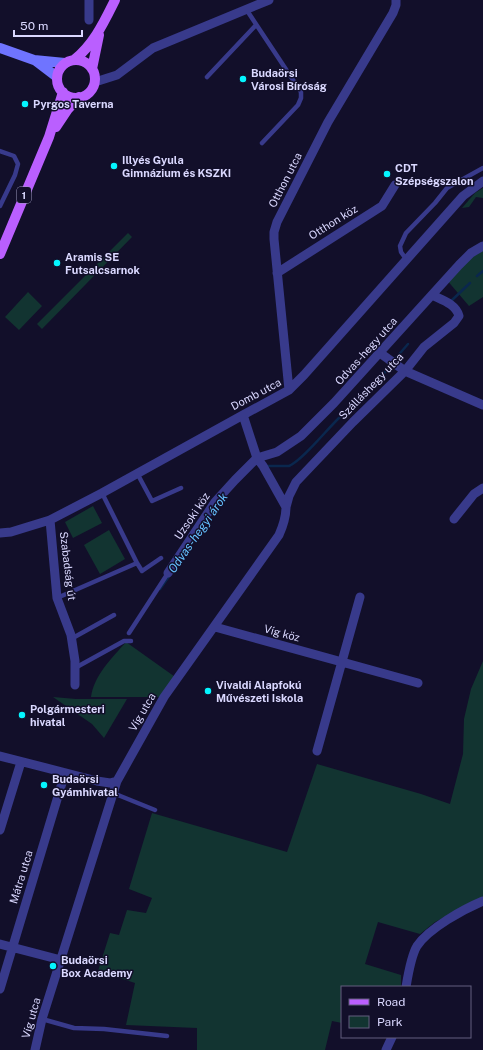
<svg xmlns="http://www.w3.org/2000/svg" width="483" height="1050" font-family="'Public Sans',sans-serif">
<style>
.green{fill:#123431}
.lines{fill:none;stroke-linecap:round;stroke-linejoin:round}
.stream{stroke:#0a274e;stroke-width:2.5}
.lane{stroke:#383a8b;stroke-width:4.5}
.street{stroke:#383a8b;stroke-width:9}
.secondary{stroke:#6f74ff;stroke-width:10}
.primary{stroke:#ba5fff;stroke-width:10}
.poi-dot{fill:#04f5ff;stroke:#120f2a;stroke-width:1.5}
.labels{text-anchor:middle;stroke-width:3;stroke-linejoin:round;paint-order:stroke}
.shield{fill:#120f2a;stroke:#9e9cbf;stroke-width:1}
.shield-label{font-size:10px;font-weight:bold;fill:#dad8ff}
.poi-label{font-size:11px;font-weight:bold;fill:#dad8ff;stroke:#120f2a;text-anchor:start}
.street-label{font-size:11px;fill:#dad8ff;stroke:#120f2a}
.water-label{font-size:12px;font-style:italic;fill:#66c1ff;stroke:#120f2a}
</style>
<rect width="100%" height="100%" fill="#120f2a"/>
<!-- green -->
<path class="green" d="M483 188V198L476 197 469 207 462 208 475 193Z
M128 233 132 237 42 329 37 324Z
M483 246V297L469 306 446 279Z
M28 292 42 306 19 330 5 317Z
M93 506 102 523 73 538 65 522Z
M109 530 125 559 100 574 84 545Z
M126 642 178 679 164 697H91C94 675 112 658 126 642Z
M483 661V897L435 922 420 934 378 922 365 964 401 975V987H342V1023L332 1021 325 1050H197V1028L126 1025 135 983 98 971 110 933 119 935 127 910 146 913 152 898 129 889 152 813 287 852 317 764 421 794 450 804 463 754 464 719 471 689Z
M53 697 76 699H127L104 738 92 724Z"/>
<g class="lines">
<!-- stream -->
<path class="stream" d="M477 276 483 271
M451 301 470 283
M395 359 408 344
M265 466C269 466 287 466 289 466 303 460 327 429 340 417 356 401 375 386 389 367
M160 589 170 575"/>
<!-- lane -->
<path class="lane" d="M246 9 301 92V98L298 105 262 143
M207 77 256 25
M0 151 14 156 18 164 15 175 0 206
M406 259 401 252 400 246 406 233 435 203 447 188 483 168
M137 473 152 501 181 488
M137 563 142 571 161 558
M57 598 137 563 102 493
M129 633 168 573
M71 639 114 615
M75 668 124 641H131
M113 793 155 810
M42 1019 74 1028 104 1029 167 1036"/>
<!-- street -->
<path class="street" d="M89 20V0
M95 82 117 75 153 48 269 0
M277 273 382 206 395 185
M380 353 405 371 483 405
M289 390 274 239V232L277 222 328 122 393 13 396 5V0
M286 507 289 496 296 482 353 422 405 371 424 347 454 323 459 316C456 304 442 300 432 295
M454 519 474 494 483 488
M50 520 57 598 71 635 75 661V685
M0 533 11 532 50 520 102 493 243 415 289 390 304 375 463 196 483 181
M168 573 215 502 235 480 257 458 277 452 301 436 334 403 459 265 471 253 483 246
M215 627 418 683
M317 751 360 597
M0 756 97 781 110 783 117 781
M0 830 21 762
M0 944 61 960
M406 987C408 975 411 956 417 946 429 928 464 909 483 901
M0 989 65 773
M35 1050 42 1019 117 781 164 697 279 535C283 526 286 517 286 507L263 466 257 458 243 415
M386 1050 392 1037"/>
<!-- secondary -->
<path class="secondary" d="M0 48 34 60 65 63
M36 61 57 77"/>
<!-- primary -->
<path class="primary" d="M74 60C94 44 104 22 115 0
M57 79a19 19 0 1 1 38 0a19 19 0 1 1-38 0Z
M92 69 99 35
M56 127 68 109 79 97
M0 254 49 137 63 92"/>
</g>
<!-- markers -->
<g class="poi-dot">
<circle cx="243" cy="79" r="4"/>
<circle cx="25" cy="104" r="4"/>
<circle cx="114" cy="166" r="4"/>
<circle cx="387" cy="174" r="4"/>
<circle cx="57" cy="263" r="4"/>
<circle cx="208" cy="691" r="4"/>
<circle cx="22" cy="715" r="4"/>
<circle cx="44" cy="785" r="4"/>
<circle cx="53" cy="966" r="4"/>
</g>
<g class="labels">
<!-- shield labels -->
<rect class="shield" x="17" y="187" width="14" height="16" rx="3"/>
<g class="shield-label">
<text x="24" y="199">1</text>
</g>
<!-- poi labels -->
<g class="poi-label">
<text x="251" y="77">Budaörsi<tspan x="251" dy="13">Városi Bíróság</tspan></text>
<text x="33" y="108">Pyrgos Taverna</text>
<text x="122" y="164">Illyés Gyula<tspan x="122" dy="13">Gimnázium és KSZKI</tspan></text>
<text x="395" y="172">CDT<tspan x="395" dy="13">Szépségszalon</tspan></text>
<text x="65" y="261">Aramis SE<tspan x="65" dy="13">Futsalcsarnok</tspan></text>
<text x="216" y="689">Vivaldi Alapfokú<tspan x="216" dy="13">Művészeti Iskola</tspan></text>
<text x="30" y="713">Polgármesteri<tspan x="30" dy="13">hivatal</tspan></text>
<text x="52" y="783">Budaörsi<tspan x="52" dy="13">Gyámhivatal</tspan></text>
<text x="61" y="964">Budaörsi<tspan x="61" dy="13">Box Academy</tspan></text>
</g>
<!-- street labels -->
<g class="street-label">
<text transform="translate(285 180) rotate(-63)" y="4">Otthon utca</text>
<text transform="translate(333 222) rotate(-32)" y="4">Otthon köz</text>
<text transform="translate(366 351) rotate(-48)" y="4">Odvas-hegy utca</text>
<text transform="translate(371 386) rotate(-46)" y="4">Szálláshegy utca</text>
<text transform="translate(256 394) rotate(-28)" y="4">Domb utca</text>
<text transform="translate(192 516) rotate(-56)" y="4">Uzsoki köz</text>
<text transform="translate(68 566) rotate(83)" y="4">Szabadság út</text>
<text transform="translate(282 633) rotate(15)" y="4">Víg köz</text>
<text transform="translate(142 712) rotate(-60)" y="4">Víg utca</text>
<text transform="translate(21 877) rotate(-73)" y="4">Mátra utca</text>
<text transform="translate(31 1018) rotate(-74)" y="4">Víg utca</text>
</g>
<!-- water labels -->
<g class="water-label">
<text transform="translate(198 533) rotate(-55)" y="4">Odvas-hegyi árok</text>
</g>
</g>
<!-- legend -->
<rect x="341" y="986" width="130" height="52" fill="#120f2a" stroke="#625f7f"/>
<rect x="349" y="999" width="20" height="6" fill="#ba5fff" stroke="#625f7f"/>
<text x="377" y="1006" font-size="12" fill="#dad8ff">Road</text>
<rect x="349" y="1016" width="20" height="12" fill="#123431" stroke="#625f7f"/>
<text x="377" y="1026" font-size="12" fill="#dad8ff">Park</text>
<!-- scale -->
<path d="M14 30v6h68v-6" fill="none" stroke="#dad8ff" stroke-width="2"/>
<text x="20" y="30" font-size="12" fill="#dad8ff" stroke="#120f2a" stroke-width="3" paint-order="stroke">50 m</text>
</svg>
